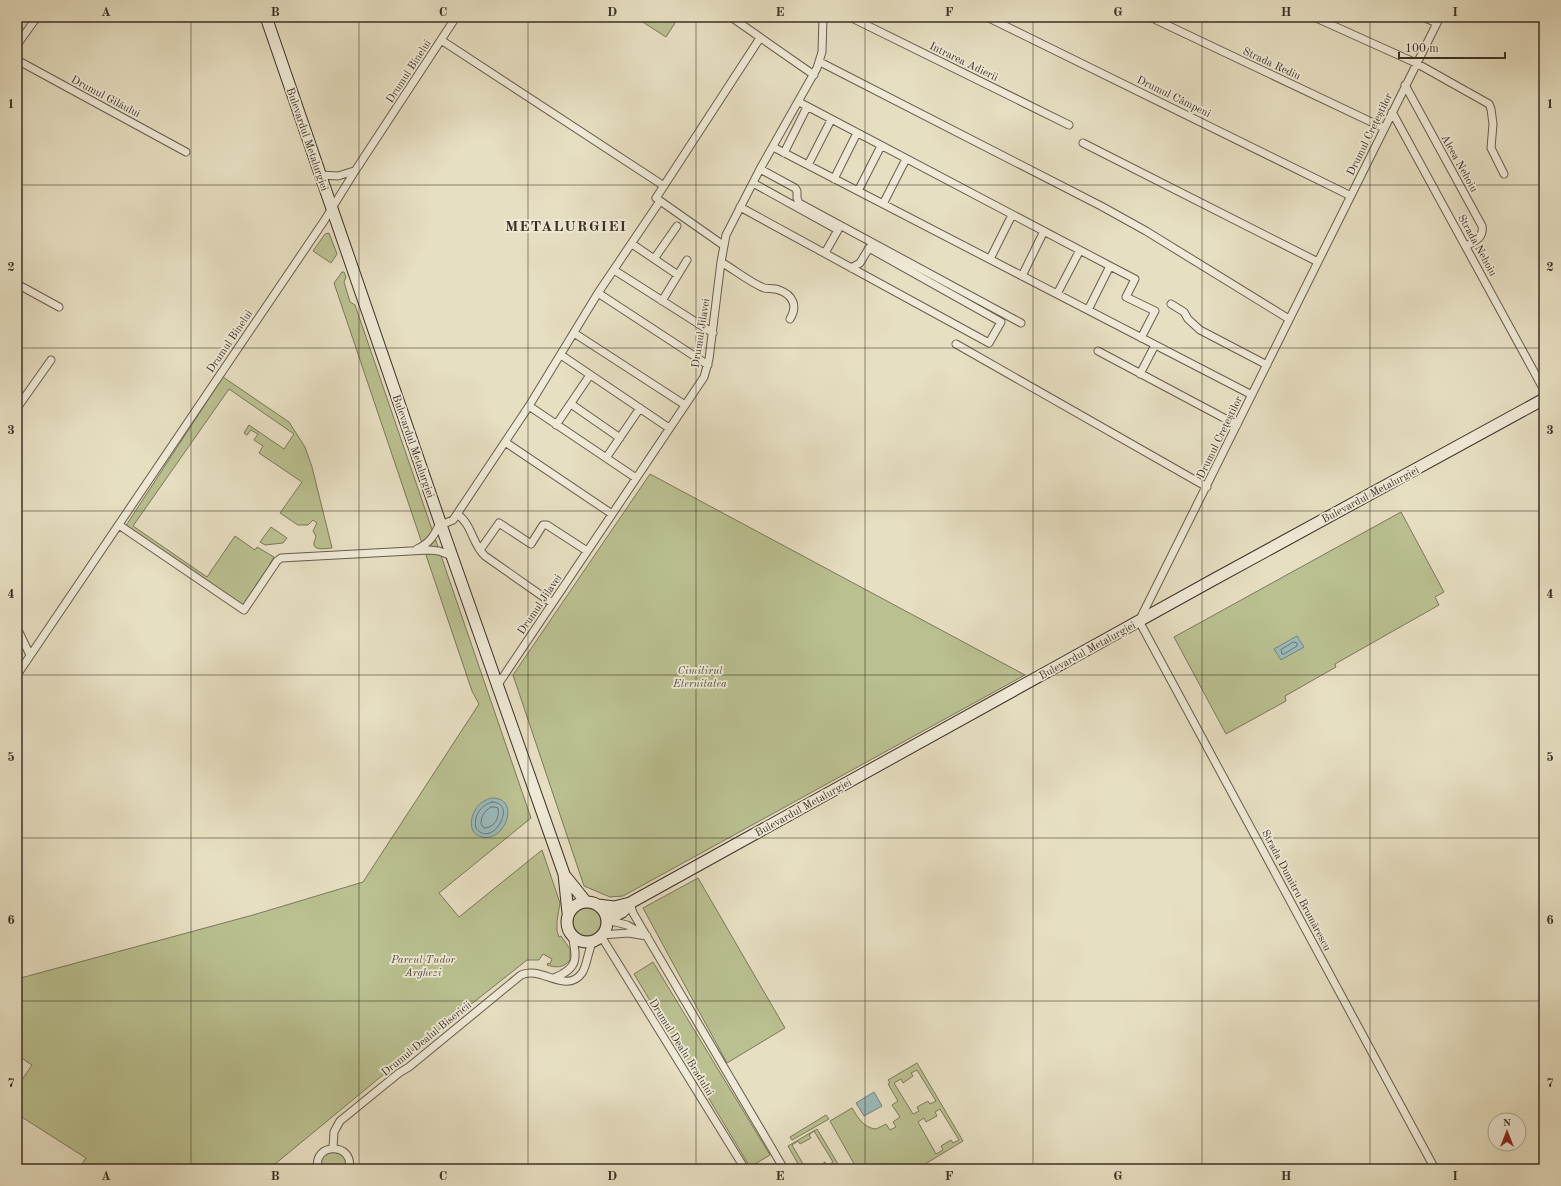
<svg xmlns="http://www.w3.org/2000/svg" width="1561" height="1186" font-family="'Old Standard TT',serif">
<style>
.green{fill:#bac090;stroke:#7b785c;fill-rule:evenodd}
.water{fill:#9ababb;stroke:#748380}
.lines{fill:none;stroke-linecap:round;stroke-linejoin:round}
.shore{stroke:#6b7571;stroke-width:1}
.street-casing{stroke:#675c4e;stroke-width:9}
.secondary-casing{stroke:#3c3027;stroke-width:13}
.street{stroke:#efead7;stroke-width:7}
.secondary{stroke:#efead7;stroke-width:11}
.grid{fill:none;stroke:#3c3027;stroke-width:1;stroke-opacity:0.55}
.labels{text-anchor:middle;stroke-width:3.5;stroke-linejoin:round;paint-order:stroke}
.street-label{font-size:11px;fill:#3c3027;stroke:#efead7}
.park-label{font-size:11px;font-style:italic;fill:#554d3c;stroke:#efead7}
.district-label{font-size:15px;font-weight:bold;letter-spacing:1px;fill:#3c3027;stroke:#efead7}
.neatline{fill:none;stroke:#3c3027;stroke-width:1.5}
.grid-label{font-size:13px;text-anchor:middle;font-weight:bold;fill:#3c3027}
</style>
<rect width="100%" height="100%" fill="#e7dfc2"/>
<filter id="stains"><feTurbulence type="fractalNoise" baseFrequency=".005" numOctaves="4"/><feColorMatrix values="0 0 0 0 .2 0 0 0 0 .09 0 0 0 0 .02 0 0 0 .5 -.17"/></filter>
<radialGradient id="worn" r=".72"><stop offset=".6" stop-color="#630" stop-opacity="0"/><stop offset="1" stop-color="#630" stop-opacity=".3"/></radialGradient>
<!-- green -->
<path class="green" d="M635 17H665L675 23 666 37Z
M329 233 337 254 331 263 313 251 325 234Z
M342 272H344L346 277 344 282 350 302 355 305 531 818 439 893 459 917 542 850 560 903 557 921V931L559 937 561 936 570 949V960C564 968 556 968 547 965L548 963 550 964 552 959 543 954 539 960H527L412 1051 269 1169H78L86 1158 17 1114V1087L32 1065 17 1055V979L253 915 363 882 479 704 472 691 334 283Z
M223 377 289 422 305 447 312 467 332 548C328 548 315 551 314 545 313 543 316 538 316 536L313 531 317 523 313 520 308 525H298L280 513 302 482 259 453 263 446 254 440 258 434 251 430 247 435 244 433 249 425 284 449 294 434 229 389 133 526 207 577 235 536 255 550 257 547 274 557 269 565 271 566 244 606 125 527Z
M650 474 1025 675 623 896 610 897 584 886 513 675Z
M1401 512 1444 592 1435 597 1439 605 1335 664 1336 667 1285 696 1286 701 1226 734 1174 637Z
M271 527 287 538 283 543 265 545 260 542Z
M698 878 785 1028 727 1063 643 908Z
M573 922a14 14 0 1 1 28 0a14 14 0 1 1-28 0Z
M653 962 770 1155 750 1167 634 974Z
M917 1063 963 1141 917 1169H857L830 1121 852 1108C858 1118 864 1128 876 1129L886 1124 890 1130 896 1127 893 1122 900 1117 892 1105 898 1101 888 1084 890 1083 888 1080ZM917 1070 936 1101 930 1104 928 1101 917 1107 919 1111 913 1114 894 1083 901 1079 903 1083 913 1076 911 1073ZM940 1109 959 1140 953 1143 951 1140 941 1146 943 1150 936 1154 918 1122 924 1118 926 1122 937 1116 935 1112Z
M826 1115 829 1119 792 1140 790 1137Z
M817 1129 838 1164 829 1169H815L825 1162 827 1166 833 1162 814 1131 809 1135 811 1138 800 1144 798 1141 792 1145 806 1169H801L788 1146Z
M329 1151 342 1154 347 1162 346 1169H320V1160Z"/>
<!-- water -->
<path class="water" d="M1297 636 1304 647 1281 660 1274 649Z
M491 798C522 797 505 843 482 837 467 834 470 815 478 806 481 802 486 800 491 798Z
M874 1092 882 1106 864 1116 856 1103Z"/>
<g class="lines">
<!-- shore -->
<path class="shore" d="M1294 642 1297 643V646L1284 654H1282L1281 650Z
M492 802C519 802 492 850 476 828 473 816 481 805 492 802Z
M491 807H495L498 808C500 818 494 828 484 828L481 824C481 817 484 811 491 807Z"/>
<defs>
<path id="street" d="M731 17 814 75
M850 17 1069 125
M987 17 1351 196
M1150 17 1384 128
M1314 17 1416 63 1489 104 1491 109 1493 124 1491 148 1504 174
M1423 17 1437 23
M441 40 664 186
M17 45 37 17
M17 60 186 152
M820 62 1101 206 1146 231 1289 319
M1405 85 1482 226C1484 238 1475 241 1466 246
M799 102 1110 266 1088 310
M1392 112 1544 390
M1083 143 1318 262
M773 147 1252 395
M784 153 807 107
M808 165 831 120
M760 169 795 188 797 191V198L799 203 1021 323
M321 175 338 176 354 171
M834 179 857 133
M753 183 838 230 825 253
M858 191 881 146
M660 201 598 293 708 365
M883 204 906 159
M740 207 989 343 1001 322 869 248 860 263 851 268
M632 244 678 275
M723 245 656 198 760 38
M654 259 677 226
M990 259 1012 215
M721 262C735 270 749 282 764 288 768 289 774 288 779 290 793 295 798 306 790 319
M1110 266 1135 279 1126 297 1155 311 1141 338
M614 270 713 333
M1022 276 1044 231
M17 284 59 307
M1057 294 1080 250
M662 301 687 260
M1171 304 1184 312 1188 319 1200 330 1267 365
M574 333 685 405
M956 344 1207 487
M1098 351 1237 425
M561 355 669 428
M1140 374 1155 345
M571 404 620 438
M529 406 636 478
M17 408 51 360
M556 425 590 375
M505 442 612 514
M606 458 640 408
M457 514C472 524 472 544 485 556L552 603
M119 525 244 610 277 561 281 558 429 550 439 551 452 556
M441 525 453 520 529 406 598 293
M417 549C430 543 435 535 440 522
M480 550 499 523 531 544 543 525H547L587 551
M17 628 30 655
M17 675 324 221 355 171 456 17
M497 686 704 377 709 359 721 262 726 235 760 169 817 68 822 52 823 17
M630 903 633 913 784 1169
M607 920 627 925 643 934
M602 935 628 933 647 936
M601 936 745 1169
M554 978C579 968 577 958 572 935
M333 1148 334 1132 340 1121 399 1073 409 1067 521 975C541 965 566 995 582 973 587 966 588 950 593 941
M318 1169C312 1142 355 1142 349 1169
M1435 1169 1139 621 1440 17"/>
<path id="secondary" d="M266 17 441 525 564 874 568 913
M566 877 586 902
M567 922a20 20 0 1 1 40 0a20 20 0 1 1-40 0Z
M598 905 614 907 630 903 1211 581 1544 399
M607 920 622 912 629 905"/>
</defs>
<!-- street casing -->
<use href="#street" class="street-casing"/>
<!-- secondary casing -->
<use href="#secondary" class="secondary-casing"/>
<!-- street -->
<use href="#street" class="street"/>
<!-- secondary -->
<use href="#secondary" class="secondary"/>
</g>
<!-- grid -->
<path class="grid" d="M191 17V1169M359 17V1169M528 17V1169M696 17V1169M865 17V1169M1033 17V1169M1202 17V1169M1370 17V1169M17 185H1544M17 348H1544M17 511H1544M17 675H1544M17 838H1544M17 1001H1544"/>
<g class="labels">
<!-- street labels -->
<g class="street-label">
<text transform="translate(964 61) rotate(26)" y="4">Intrarea Adierii</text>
<text transform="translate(1272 63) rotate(25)" y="4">Strada Rediu</text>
<text transform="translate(408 71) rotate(-57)" y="4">Drumul Binelui</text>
<text transform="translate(106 96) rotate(28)" y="4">Drumul Gilăului</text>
<text transform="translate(1174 96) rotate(26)" y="4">Drumul Câmpeni</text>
<text transform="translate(1369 134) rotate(-64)" y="4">Drumul Crețeștilor</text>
<text transform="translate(308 139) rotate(71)" y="4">Bulevardul Metalurgiei</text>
<text transform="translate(1460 163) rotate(61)" y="4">Aleea Nehoiu</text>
<text transform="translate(1478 245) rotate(61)" y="4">Strada Nehoiu</text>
<text transform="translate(700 333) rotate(-81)" y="4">Drumul Jilavei</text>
<text transform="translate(229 341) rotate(-56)" y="4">Drumul Binelui</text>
<text transform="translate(1219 437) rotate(-64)" y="4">Drumul Crețeștilor</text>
<text transform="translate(414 446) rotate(71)" y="4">Bulevardul Metalurgiei</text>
<text transform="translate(1370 494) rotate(-28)" y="4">Bulevardul Metalurgiei</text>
<text transform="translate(539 604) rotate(-56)" y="4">Drumul Jilavei</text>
<text transform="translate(1087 650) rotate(-29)" y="4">Bulevardul Metalurgiei</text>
<text transform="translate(803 807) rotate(-29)" y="4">Bulevardul Metalurgiei</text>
<text transform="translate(1297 890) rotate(62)" y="4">Strada Dumitru Brumărescu</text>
<text transform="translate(426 1038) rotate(-39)" y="4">Drumul Dealul Bisericii</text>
<text transform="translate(682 1047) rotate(58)" y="4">Drumul Dealu Bradului</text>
</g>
<!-- park labels -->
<g class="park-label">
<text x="700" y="674">Cimitirul<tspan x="700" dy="13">Eternitatea</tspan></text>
<text x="423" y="963">Parcul Tudor<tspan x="423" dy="13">Arghezi</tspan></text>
</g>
<!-- district labels -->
<g class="district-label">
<text x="566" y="231">METALURGIEI</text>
</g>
</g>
<!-- margin -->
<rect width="1561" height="1186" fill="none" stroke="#e7dfc2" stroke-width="44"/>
<!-- north arrow -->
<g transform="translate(1507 1132)"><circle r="19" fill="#efead7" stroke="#a7a091"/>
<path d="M0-3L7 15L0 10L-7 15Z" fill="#8f2418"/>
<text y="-6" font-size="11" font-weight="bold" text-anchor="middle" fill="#3c3027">N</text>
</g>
<!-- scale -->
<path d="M1399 52v6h106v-6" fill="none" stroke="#3c3027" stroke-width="2"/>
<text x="1405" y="52" font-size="12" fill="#3c3027" stroke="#efead7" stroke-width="3" paint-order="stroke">100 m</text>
<rect x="22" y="22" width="1517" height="1142" class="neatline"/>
<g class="grid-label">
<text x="106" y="16">A</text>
<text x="275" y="16">B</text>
<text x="443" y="16">C</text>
<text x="612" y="16">D</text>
<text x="780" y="16">E</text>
<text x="949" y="16">F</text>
<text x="1118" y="16">G</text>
<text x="1286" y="16">H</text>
<text x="1455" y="16">I</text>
<text x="11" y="108">1</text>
<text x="1550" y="108">1</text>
<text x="11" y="271">2</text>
<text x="1550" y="271">2</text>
<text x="11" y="434">3</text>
<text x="1550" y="434">3</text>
<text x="11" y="598">4</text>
<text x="1550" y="598">4</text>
<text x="11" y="761">5</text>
<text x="1550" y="761">5</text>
<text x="11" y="924">6</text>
<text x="1550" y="924">6</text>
<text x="11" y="1087">7</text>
<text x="1550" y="1087">7</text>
<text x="106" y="1180">A</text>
<text x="275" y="1180">B</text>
<text x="443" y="1180">C</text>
<text x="612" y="1180">D</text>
<text x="780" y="1180">E</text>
<text x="949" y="1180">F</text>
<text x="1118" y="1180">G</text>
<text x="1286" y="1180">H</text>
<text x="1455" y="1180">I</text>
</g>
<rect width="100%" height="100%" filter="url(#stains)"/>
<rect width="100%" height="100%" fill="url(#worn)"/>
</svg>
